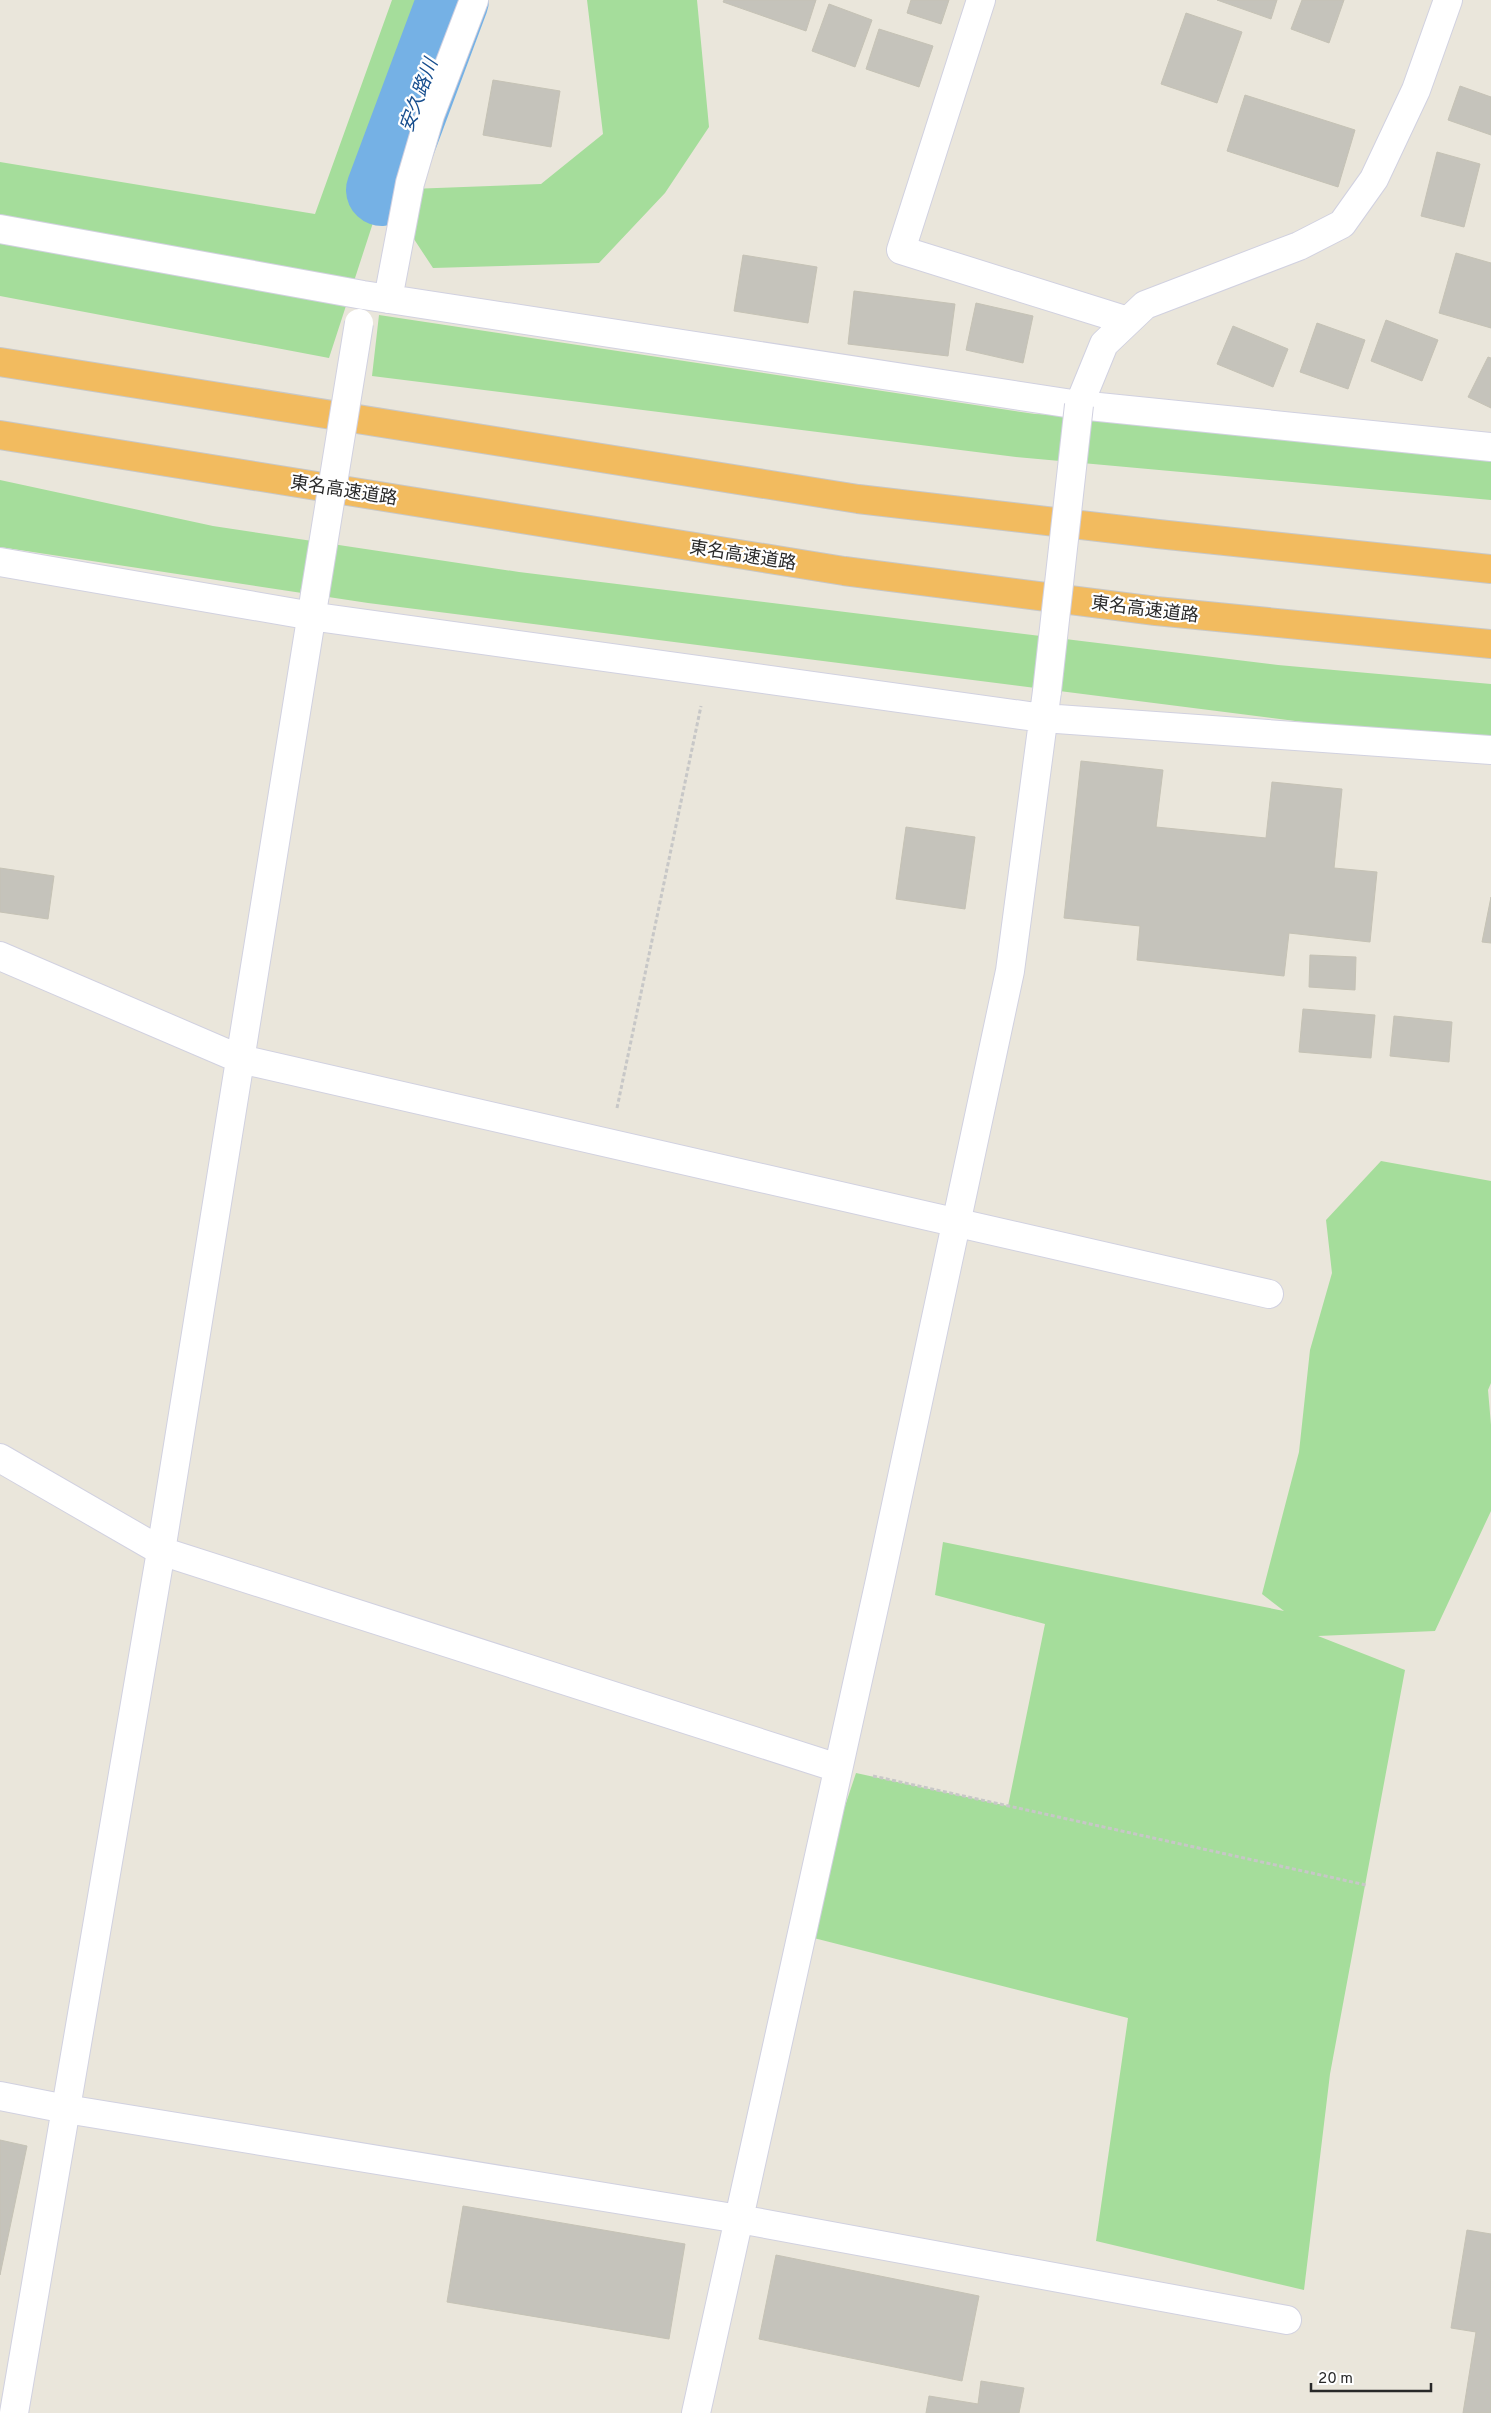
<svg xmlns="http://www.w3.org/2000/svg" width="1491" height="2413" font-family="Overpass,'Noto Sans JP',sans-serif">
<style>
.green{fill:#a5dd9b}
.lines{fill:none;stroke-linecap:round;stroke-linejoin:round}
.river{stroke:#75b1e5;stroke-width:72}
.building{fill:#c5c3bb;stroke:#c5c2b5}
.street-casing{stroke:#d1d1e0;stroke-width:30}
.highway-casing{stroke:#c7c7c7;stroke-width:30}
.path{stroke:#c7c7c7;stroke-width:3;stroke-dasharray:4 2.5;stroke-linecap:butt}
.street{stroke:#fff;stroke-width:28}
.highway{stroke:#f2bb5f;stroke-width:28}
.street-bridge-casing{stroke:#d1d1e0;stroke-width:30;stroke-linecap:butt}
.street-bridge{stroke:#fff;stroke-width:28}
.labels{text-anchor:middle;stroke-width:4.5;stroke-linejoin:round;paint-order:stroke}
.street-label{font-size:18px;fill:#292929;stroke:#fff}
.water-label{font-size:19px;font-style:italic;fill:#174e8e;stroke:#fff}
</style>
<rect width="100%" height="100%" fill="#eae6db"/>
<!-- green -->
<path class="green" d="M392 0H445L384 190 541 184 603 134 587 0H697L709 127 665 193 599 263 433 268 383 192 329 358 0 296V162L315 214Z
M379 315 1035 414 1491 435V500L1016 457 372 376Z
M0 480 213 526 519 572 1278 665 1491 684V746L368 603 0 547Z
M1381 1161 1491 1181V1383L1488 1390 1491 1425V1511L1435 1631 1318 1636 1405 1670 1330 2074 1304 2290 1096 2241 1128 2018 802 1935 856 1773 1008 1806 1045 1624 935 1595 943 1542 1284 1611 1262 1594 1299 1452 1310 1350 1332 1273 1326 1220Z"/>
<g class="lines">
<!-- river -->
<path class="river" d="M382 190 453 0"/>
</g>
<!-- building -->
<path class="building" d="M724 0H816L806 31 723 2Z
M911 0H949L941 24 907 13Z
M1217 0H1277L1271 19Z
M1302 0H1344L1329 43 1291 29Z
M829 4 872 20 855 67 812 51Z
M1186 13 1242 32 1217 103 1161 84Z
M879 29 933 46 919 87 866 69Z
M493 80 560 91 551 147 483 135Z
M1460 86 1491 97V135L1448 120Z
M1245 95 1355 130 1338 187 1227 151Z
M1437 152 1480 164 1464 227 1421 216Z
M1456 253 1491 263V328L1439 313Z
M743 255 817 267 808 323 734 311Z
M854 291 955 304 948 356 848 344Z
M976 303 1033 316 1023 363 966 350Z
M1386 320 1438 340 1422 381 1371 361Z
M1317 323 1365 340 1348 389 1300 372Z
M1233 326 1288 349 1273 387 1217 364Z
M1488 357 1491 358V408L1468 397Z
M1081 761 1163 770 1156 827 1266 838 1272 782 1342 789 1334 868 1377 872 1370 942 1289 933 1284 976 1137 960 1140 926 1064 918Z
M906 827 975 837 965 909 896 899Z
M0 868 54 876 48 919 0 912Z
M1491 897V943L1482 942Z
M1310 955 1356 957 1355 990 1309 987Z
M1303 1009 1375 1015 1371 1058 1299 1052Z
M1394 1016 1452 1022 1449 1062 1390 1056Z
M0 2140 27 2146 0 2275Z
M463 2206 685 2244 669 2339 447 2302Z
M1467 2230 1491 2234V2413H1463L1476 2332 1451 2328Z
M776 2255 979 2296 962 2381 759 2339Z
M981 2381 1024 2388 1019 2413H926L929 2396 978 2404Z"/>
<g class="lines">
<defs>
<path id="street" d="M981 0 901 250 1128 321
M0 229 363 295 1079 405 1491 447
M388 299 410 183 430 115 474 0
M1079 405 1104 344 1145 305 1299 246 1342 224 1374 179 1416 90 1448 0
M0 562 324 618 1043 718 1491 750
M0 956 240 1059 1269 1294
M0 1458 161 1551 838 1768
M0 2096 66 2109 739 2219 1287 2320
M14 2413 161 1551 315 594
M696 2413 880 1580 1010 971 1047 691"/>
<path id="highway" d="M0 362 858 499 1158 534 1491 569
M0 435 844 571 1156 611 1491 644"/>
</defs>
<!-- street casing -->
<use href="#street" class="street-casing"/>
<!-- highway casing -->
<use href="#highway" class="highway-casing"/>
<!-- path -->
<path class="path" d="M617 1108 701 706
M873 1776 1366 1885"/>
<!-- street -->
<use href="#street" class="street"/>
<!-- highway -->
<use href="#highway" class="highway"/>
<defs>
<path id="street-bridge" d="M315 594 359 323
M1047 691 1079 405"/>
</defs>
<!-- street-bridge casing -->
<use href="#street-bridge" class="street-bridge-casing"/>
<!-- street-bridge -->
<use href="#street-bridge" class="street-bridge"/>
</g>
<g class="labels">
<!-- street labels -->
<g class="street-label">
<text transform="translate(344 490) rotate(9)" y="6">東名高速道路</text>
<text transform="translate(743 555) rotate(9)" y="6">東名高速道路</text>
<text transform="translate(1145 609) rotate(7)" y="6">東名高速道路</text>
</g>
<!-- water labels -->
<g class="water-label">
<text transform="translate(418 95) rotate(-70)" y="7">安久路川</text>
</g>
</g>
<!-- scale -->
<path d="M1311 2383v8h120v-8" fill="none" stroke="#292929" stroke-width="2.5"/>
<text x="1318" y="2383" font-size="15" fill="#292929" stroke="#ffffff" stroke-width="4" paint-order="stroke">20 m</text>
</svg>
